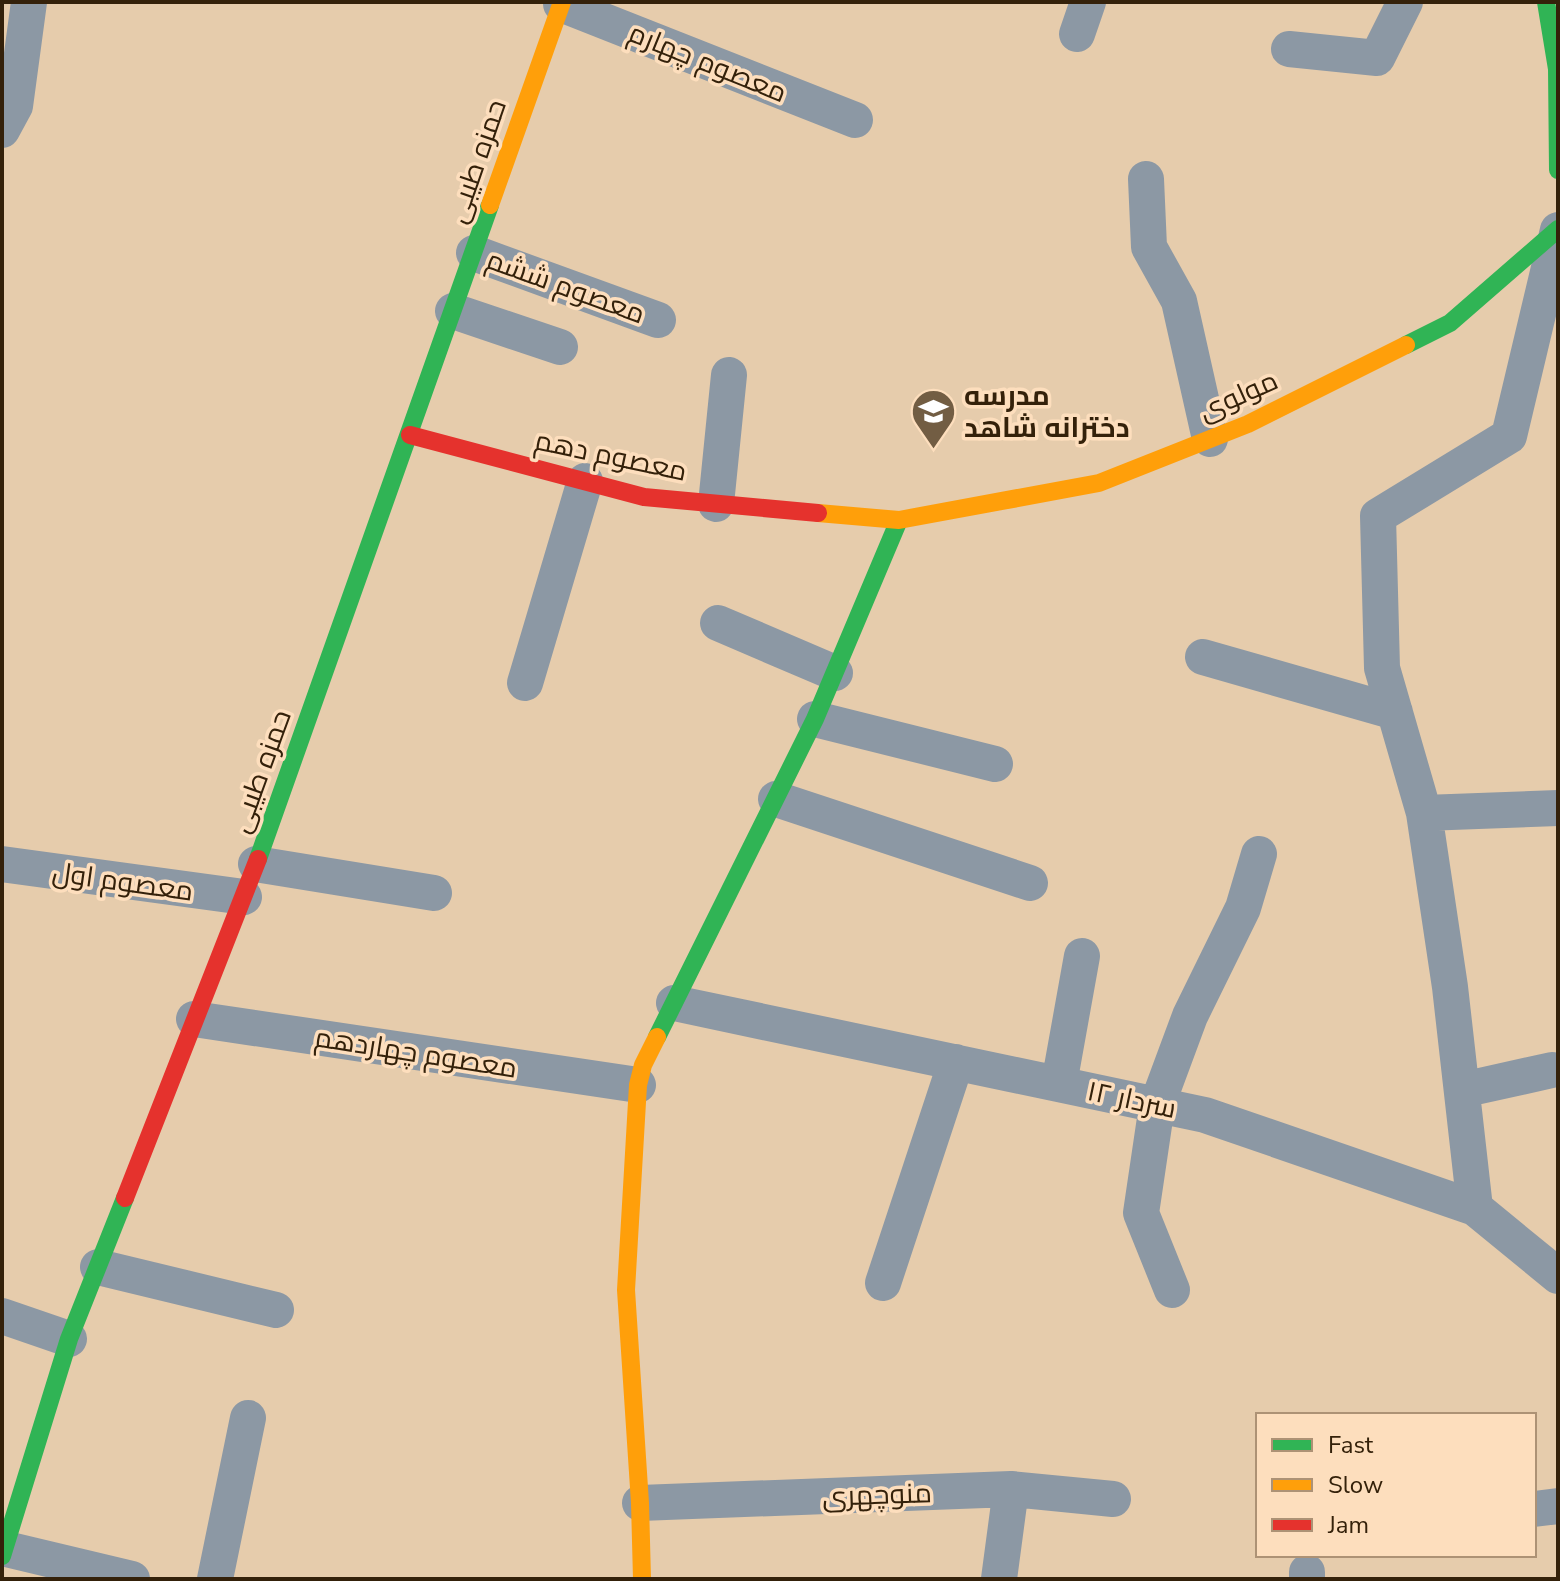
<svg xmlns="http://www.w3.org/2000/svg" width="1560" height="1581" font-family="'Nunito Sans',Cairo,sans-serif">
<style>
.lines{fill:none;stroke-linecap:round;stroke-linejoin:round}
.street{stroke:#8c98a4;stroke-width:36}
.fast{stroke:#30b455;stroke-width:18}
.slow{stroke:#ff9f0a;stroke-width:18}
.jam{stroke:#e5322d;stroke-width:18}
.labels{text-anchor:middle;stroke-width:7;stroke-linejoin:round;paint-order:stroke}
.street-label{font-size:28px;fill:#34210a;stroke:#fddebd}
.poi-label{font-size:28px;font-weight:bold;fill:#34210a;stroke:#fddebd;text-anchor:start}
</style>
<rect width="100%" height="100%" fill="#e6ccac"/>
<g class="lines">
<!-- street -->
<path class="street" d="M561 4 855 120
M1077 34 1088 2
M1289 49 1377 58 1405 2
M2 130 15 106 29 2
M1146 179 1149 247 1179 301 1210 439
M474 253 658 320
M453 311 560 347
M716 504 729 375
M718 623 835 673
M1203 657 1395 712
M525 683 585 481
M815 719 995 764
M776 799 1030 883
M1424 813 1558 808
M2 864 244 897
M256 864 434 893
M674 1003 1205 1115 1475 1208 1558 1276
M194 1019 638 1085
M1059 1084 1082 956
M1462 1090 1552 1070
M1475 1208 1450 987 1424 813 1382 668 1378 516 1509 436 1558 230
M98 1267 276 1310
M883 1283 956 1062
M1172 1290 1141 1213 1157 1105 1190 1016 1243 908 1259 854
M2 1316 69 1339
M640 1503 1011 1489 1113 1499
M1534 1509 1558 1506
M2 1548 132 1579
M1307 1572V1579
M215 1579 248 1418
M999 1579 1011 1489"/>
<!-- fast -->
<path class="fast" d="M1546 2 1557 69 1558 170
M1406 345 1450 323 1558 229
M258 859 490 205
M657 1037 815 719 899 520
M2 1556 69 1339 125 1198"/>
<!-- slow -->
<path class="slow" d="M490 205 562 2
M818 513 899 520 1099 483 1248 424 1406 345
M642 1579 640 1503 626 1290 638 1085 643 1065 657 1037"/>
<!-- jam -->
<path class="jam" d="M410 435 644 497 818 513
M125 1198 258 859"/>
</g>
<!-- icons -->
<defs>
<symbol id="school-pin" viewBox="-11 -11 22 30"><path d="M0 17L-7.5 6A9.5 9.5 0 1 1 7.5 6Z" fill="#725d43" stroke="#fddebd"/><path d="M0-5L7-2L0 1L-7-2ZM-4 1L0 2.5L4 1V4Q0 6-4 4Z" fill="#fff"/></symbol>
</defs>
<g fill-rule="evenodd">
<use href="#school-pin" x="908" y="386" width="51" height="69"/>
</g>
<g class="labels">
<!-- street labels -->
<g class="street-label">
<text transform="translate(708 62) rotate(22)" y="10">معصوم چهارم</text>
<text transform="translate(476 161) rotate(-71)" y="10">حمزه طیبی</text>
<text transform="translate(566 286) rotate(20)" y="10">معصوم ششم</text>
<text transform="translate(1238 395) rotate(-24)" y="10">مولوی</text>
<text transform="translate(611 455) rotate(12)" y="10">معصوم دهم</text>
<text transform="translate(260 771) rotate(-70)" y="10">حمزه طیبی</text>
<text transform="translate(123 881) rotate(8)" y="10">معصوم اول</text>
<text transform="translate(416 1052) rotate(9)" y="10">معصوم چهاردهم</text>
<text transform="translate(1132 1099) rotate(12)" y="10">سردار ۱۲</text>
<text transform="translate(877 1494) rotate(-2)" y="10">منوچهری</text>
</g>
<!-- poi labels -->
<g class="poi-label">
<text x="964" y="405">مدرسه<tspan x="964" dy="32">دخترانه شاهد</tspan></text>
</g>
</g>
<!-- border -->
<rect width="1560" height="1581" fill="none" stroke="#34210a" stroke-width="8"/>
<!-- legend -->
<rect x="1256" y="1413" width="280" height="144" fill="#fddebd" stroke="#ad9275" stroke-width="2"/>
<rect x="1272" y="1439" width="40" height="12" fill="#30b455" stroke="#ad9275" stroke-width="2"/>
<text x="1328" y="1453" font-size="24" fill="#34210a">Fast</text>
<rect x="1272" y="1479" width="40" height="12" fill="#ff9f0a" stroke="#ad9275" stroke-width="2"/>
<text x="1328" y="1493" font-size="24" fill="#34210a">Slow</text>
<rect x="1272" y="1519" width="40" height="12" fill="#e5322d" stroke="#ad9275" stroke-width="2"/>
<text x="1328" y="1533" font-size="24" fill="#34210a">Jam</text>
</svg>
